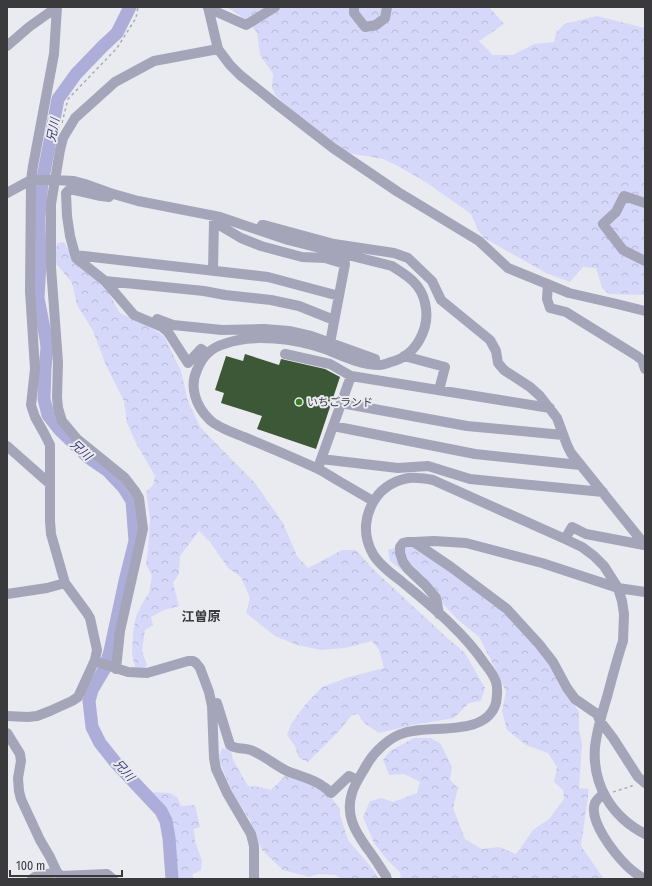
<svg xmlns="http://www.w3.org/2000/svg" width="652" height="886" font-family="'Fira Sans Condensed','Noto Sans JP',sans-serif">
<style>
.forest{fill:url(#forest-crowns)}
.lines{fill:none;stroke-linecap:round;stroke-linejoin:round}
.river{stroke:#acadd9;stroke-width:13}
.building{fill:#3d5837}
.path{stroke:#abacb1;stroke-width:1.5;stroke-dasharray:3 3;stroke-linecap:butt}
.minor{stroke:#a4a5b8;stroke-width:10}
.poi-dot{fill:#377e23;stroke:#eaebf1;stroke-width:1.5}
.labels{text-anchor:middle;stroke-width:4;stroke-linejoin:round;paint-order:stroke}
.poi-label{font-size:11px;fill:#3a3a3d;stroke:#eaebf1;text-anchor:start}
.water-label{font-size:12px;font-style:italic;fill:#3e3b73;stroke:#eaebf1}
.quarter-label{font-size:13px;font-weight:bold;fill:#3a3a3d;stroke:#eaebf1}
</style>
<defs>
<pattern id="forest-crowns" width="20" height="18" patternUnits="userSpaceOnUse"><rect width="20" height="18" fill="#d6d8fa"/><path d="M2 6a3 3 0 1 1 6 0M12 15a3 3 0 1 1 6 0" fill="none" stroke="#b8bad7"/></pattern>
</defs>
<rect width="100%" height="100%" fill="#eaebf1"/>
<!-- forest -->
<path class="forest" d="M226 7H489L504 24 479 41 493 55H513L534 44 554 42 556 33 564 24 597 16 645 28V295L609 294 602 288 596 268 583 267 570 282 546 273 484 238 478 230 471 214 427 183 398 166 383 159 348 153 307 123 276 96 272 88 273 74 260 55 257 32 237 13Z
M64 242 75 260 105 286 120 313 148 326 164 336 181 371 188 401 200 427 255 483 283 523 297 556 308 568 342 550H356L373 569 444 635 465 653 485 688 481 701 469 703 454 718 412 725 379 733 363 722 358 714 352 715 339 731 308 762 299 758 295 746 287 735 291 724 305 705 322 687 349 677 384 668 379 650 372 641 345 648 321 650 297 645 275 636 246 613 250 598 241 577 228 568 210 542 199 531 180 556 179 574 173 583 179 606 164 610 151 617 153 625 145 630 142 651 147 665 144 671 136 670 132 655 133 632 136 616 143 602 149 593 152 576 146 564 148 550 150 518 146 492 153 485 155 476 136 443 127 423 124 401 105 363 93 331 77 305 72 283 55 262 57 243Z
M411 545 495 601 535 640 567 694 579 712V729L582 744 579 788 589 789 581 846 604 879H401L400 872 388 861 374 843 363 817 370 801 382 798 393 802 417 793 420 782 404 774 389 775 383 760 390 751 414 738H431L441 744 452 767 450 780 458 788 453 808 465 839 482 849 499 847 516 854 533 830 549 819 564 799 563 790 554 782 557 767 548 753 526 745 507 730 502 711 506 692 494 666 479 637 458 620 431 591 406 574 390 561 388 550 401 546Z
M222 748 231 750 233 760 248 786 260 787 271 790 287 774 325 790 340 809V815L348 840 371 867 379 879H342L335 875 318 874 309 877 283 870 262 850 250 820 234 796 218 758Z
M153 792 170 793 178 798 181 806 195 805 200 827 194 829 195 841 202 861 201 870 192 875 193 879H176L175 851 172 827 165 809 154 799Z"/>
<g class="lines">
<!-- river -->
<path class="river" d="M130 7 117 33 103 46 76 74 58 99 42 183 39 218 40 263 38 298 46 339 47 348 45 368 44 399 48 415 59 429 89 458 108 471 124 488 132 501 135 541 125 581 110 651 105 668 92 690 89 701 92 727 100 743 116 763 161 811 166 821 169 838 172 879"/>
</g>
<!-- building -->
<path class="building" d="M245 354 279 365 281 359 325 369 340 377 316 449 257 429 262 416 221 403 224 393 215 390 226 356 243 361Z"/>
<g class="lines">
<!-- path -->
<path class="path" d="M62 123 68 99 117 48 136 18 138 7
M613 792 632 786V784"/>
<!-- minor -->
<path class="minor" d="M208 7 218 49 230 65 240 75 275 103 333 148 398 192 479 241 508 268 569 293 617 304 645 311
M354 7V13L365 27 376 25 385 18 387 7
M208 8 246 25 275 7
M7 46 29 27 57 7
M7 193 31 180H55L74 181 85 184 110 193 138 201 220 217 288 240 392 266C408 276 421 284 425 303 431 328 416 356 391 362 388 363 383 365 380 365 361 365 342 356 325 349 296 339 253 333 224 344 210 348 202 357 197 370 189 387 196 406 209 419 216 427 234 433 244 437 268 447 292 457 316 468 323 471 330 476 337 480 349 487 361 494 373 501
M109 197 101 196 70 189 66 193 67 216 70 236 76 258 105 281 134 315 162 327 168 332 188 363 201 349 207 353
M645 203 624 196 616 212 603 224 623 250 645 261
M214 216V222L241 238 261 246 302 257 325 258 345 264 330 343
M262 225H264L334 244 394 253 408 258 432 281 441 300 490 340 496 351 498 363 504 370 530 387 540 396 557 418 567 445 571 453 645 545
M75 255 268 277 339 296
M213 270 214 222
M105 281 204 291 225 295 271 300 299 306 334 320
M548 284 547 299 550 308 566 312 637 356 642 360 645 369
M157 319 173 325 222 330 264 329 289 331 311 336 375 359V362
M285 354 330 364 351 376 550 408
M404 356 445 367 439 390
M341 403 467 426 563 435
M333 426 475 454 580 465
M7 446 50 484
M321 459 398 468 428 466 470 479 603 492
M319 465 351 376
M565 539 572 527 586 534 644 545
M414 542 451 567 507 609 539 644 553 662 567 688 575 699 597 714 600 721 613 738 638 777 645 783
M7 594 47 588 65 583
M439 614 436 598 426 586 408 569 403 562 400 553V547L403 543 407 542H414L434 541 466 543 542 563 618 588 645 592
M95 660 100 663 128 672 147 673 188 661H193L196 663 200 668 209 692 212 706 214 758 216 769 227 793 251 834 254 846V879
M116 669 120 631 143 529 139 498 135 491 125 478 77 439 62 421 58 408 57 397 58 362 51 267V204L60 150 63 138 75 118 115 82 154 61 218 49
M214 704 217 703 230 745C236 750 245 747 253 751 264 756 274 764 285 770 297 776 313 778 324 787 327 789 329 791 331 793L349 776 357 780
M7 716 28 717 37 716 50 711 72 701 78 697 95 660 97 650 90 618 87 613 65 583 51 534 50 521V445L44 433 35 417 31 405 35 369 30 291 31 180 33 166 54 54 57 7
M7 733 20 754 21 761 18 778 19 791 21 799 40 840 50 857 57 872 61 876 107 874 113 879
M603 794C600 797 597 799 595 803 588 821 615 854 627 866 632 871 638 875 644 879
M32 879 35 877 57 872
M387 879 386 876C380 867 374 857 367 848 355 831 345 815 352 793 355 783 361 775 366 766 373 753 389 737 404 733 430 724 486 738 496 703 497 697 498 688 496 682 494 676 489 669 485 664 463 631 431 606 401 581 392 574 379 565 373 554 362 535 364 513 378 495 387 484 404 476 418 478 423 478 428 479 433 480L565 539 582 547 594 556 604 566 618 588 622 601 624 614 623 641C617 659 612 678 607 697 602 713 597 730 595 747 592 785 612 817 645 834"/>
</g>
<!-- markers -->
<circle class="poi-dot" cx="299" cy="402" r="4"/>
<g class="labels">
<!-- poi labels -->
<g class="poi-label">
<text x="307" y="406">いちごランド</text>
</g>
<!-- water labels -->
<g class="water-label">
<text transform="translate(53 130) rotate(-79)" y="4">兄川</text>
<text transform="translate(81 450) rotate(42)" y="4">兄川</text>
<text transform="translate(124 770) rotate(48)" y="4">兄川</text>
</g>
<!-- quarter labels -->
<g class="quarter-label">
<text x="201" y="621">江曽原</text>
</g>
</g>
<!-- border -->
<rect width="652" height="886" fill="none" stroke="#3a3a3d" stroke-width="16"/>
<!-- scale -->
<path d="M10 870v6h112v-6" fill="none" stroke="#3a3a3d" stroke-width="2"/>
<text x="16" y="870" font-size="12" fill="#3a3a3d" stroke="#eaebf1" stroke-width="3" paint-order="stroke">100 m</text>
</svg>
